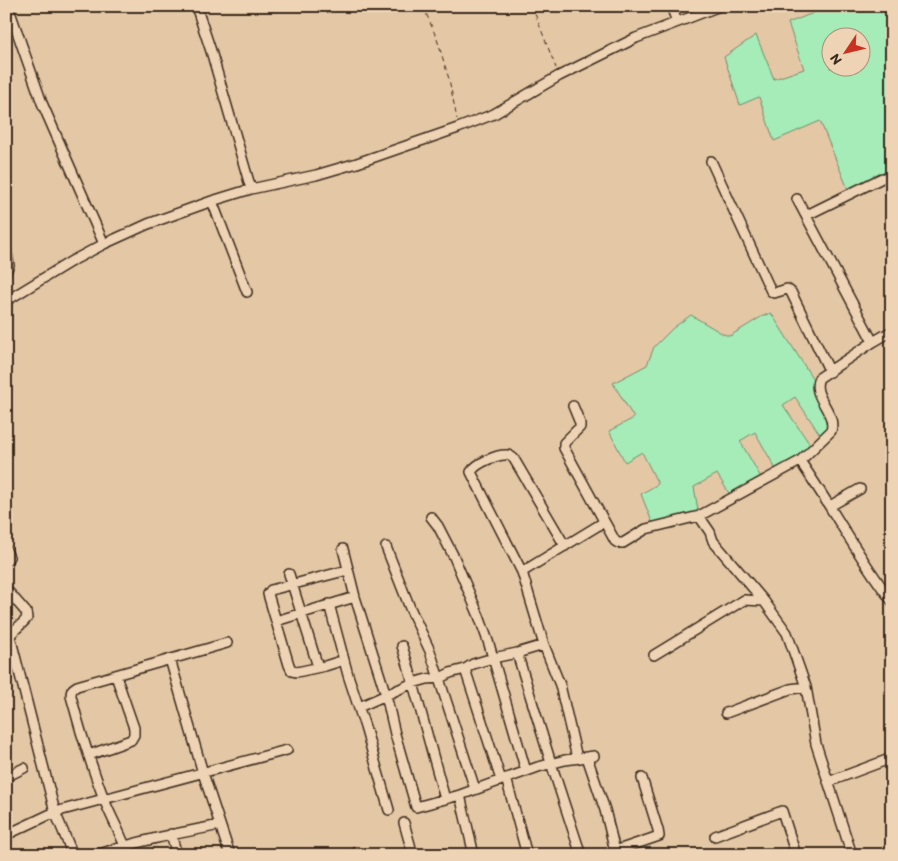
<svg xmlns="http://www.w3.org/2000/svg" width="898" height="861" font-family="Itim,sans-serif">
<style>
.green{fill:#a6ecb8;stroke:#708b6b;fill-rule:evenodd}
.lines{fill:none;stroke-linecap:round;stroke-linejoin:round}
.minor-casing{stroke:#3b2a1e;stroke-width:12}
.path{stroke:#3b2a1e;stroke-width:1;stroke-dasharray:5 4;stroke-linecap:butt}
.minor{stroke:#eed3b5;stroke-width:9}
</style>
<rect width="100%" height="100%" fill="#e4c8a5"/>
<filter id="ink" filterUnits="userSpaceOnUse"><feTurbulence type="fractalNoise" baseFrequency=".02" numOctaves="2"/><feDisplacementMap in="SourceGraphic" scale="10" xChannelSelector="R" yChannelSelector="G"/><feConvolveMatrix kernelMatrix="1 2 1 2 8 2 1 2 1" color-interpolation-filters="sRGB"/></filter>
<g filter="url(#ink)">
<!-- green -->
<path class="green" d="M831 6H892V181H890L882 178 850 194 820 121 774 141 759 97 740 105 724 57 756 35 774 79 804 69 788 23ZM830 38H860V68H830Z
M771 313 816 384 832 419 823 439 795 397 783 405 813 449 778 473 755 432 740 441 763 481 732 498 717 474 694 487 699 516 654 527 641 494 658 484 642 452 625 462 609 431 634 418 613 383 647 365 654 347 673 328 691 315 723 334 730 336 761 317Z"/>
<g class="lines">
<defs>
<path id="minor" d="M8 6 42 103 104 244
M196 6 211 51 251 189
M671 6 677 22
M711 161 771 291 774 293 787 289 791 292 830 372
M797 199 873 342
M212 201 247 292
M807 215 882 178
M6 249 9 265 6 272
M6 301 70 262 104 244 148 224 212 201 251 189 316 175 357 163 458 128 494 114 559 76 636 38 720 6
M573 406 580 423V427L564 443V448L615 541 618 543H623L646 529 699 516 800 461 831 431C837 412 810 396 819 378L873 342 892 331
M800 461C832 507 858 557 892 601
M830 506 860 489
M699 516 710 532 713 541 764 601 787 633 806 687 816 744 852 855
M431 517 438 526 454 557 479 616 489 644 526 771
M565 546 514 459C512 457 510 455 507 455 498 454 476 463 471 472L473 476 522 572 544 645 560 685 577 758
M386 547 410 608 430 651 475 789
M343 549 355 597 386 695 395 734 416 807 460 795 538 767 565 760 594 756
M6 550 9 557 6 561
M522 572 604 522
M289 574 318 667
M6 589 26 612 27 618C22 625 14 629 10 636L55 812 73 855
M329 604 348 675 365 727 389 810
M276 621 355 597
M402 646 408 665 445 799
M517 653 551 763 581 855
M654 655 744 600 764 601
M170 659 203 773 230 855
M344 660 325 666 297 672 292 671 289 665 268 594 271 590 348 570
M465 669 501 780
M359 707 413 683 427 679 440 678 450 673 465 669 473 664 493 658 517 653 544 645
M726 713 790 689 806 687
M89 755 131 740 134 735V728L116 676
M587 757 605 810 616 855
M6 777 24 768
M506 778 527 855
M828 782 892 758
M460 795 474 855
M404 823 413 855
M171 834 177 855
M6 835 55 812 287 750
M715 836 782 811 796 855
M615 851 659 836 658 830 642 778
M357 852 358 855
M97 855C137 841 179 833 220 825
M128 855C122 835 111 818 104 799 91 765 80 731 71 696 71 690 72 689 77 686L227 643"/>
</defs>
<!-- minor casing -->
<use href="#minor" class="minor-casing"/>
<!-- path -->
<path class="path" d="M423 6 437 39 449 79 457 119
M532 6 556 68"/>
<!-- minor -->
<use href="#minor" class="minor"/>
</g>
</g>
<!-- margin -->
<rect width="898" height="861" fill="none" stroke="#eed3b5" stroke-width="25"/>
<rect x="12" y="12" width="873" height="836" fill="none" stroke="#3b2a1e" stroke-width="2" filter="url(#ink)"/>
<!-- north arrow -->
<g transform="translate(846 52) rotate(235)"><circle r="24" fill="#eed3b5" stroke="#a68f79"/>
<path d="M0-4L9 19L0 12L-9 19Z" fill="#c8321e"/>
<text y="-8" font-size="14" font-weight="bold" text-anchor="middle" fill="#3b2a1e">N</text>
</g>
</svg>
